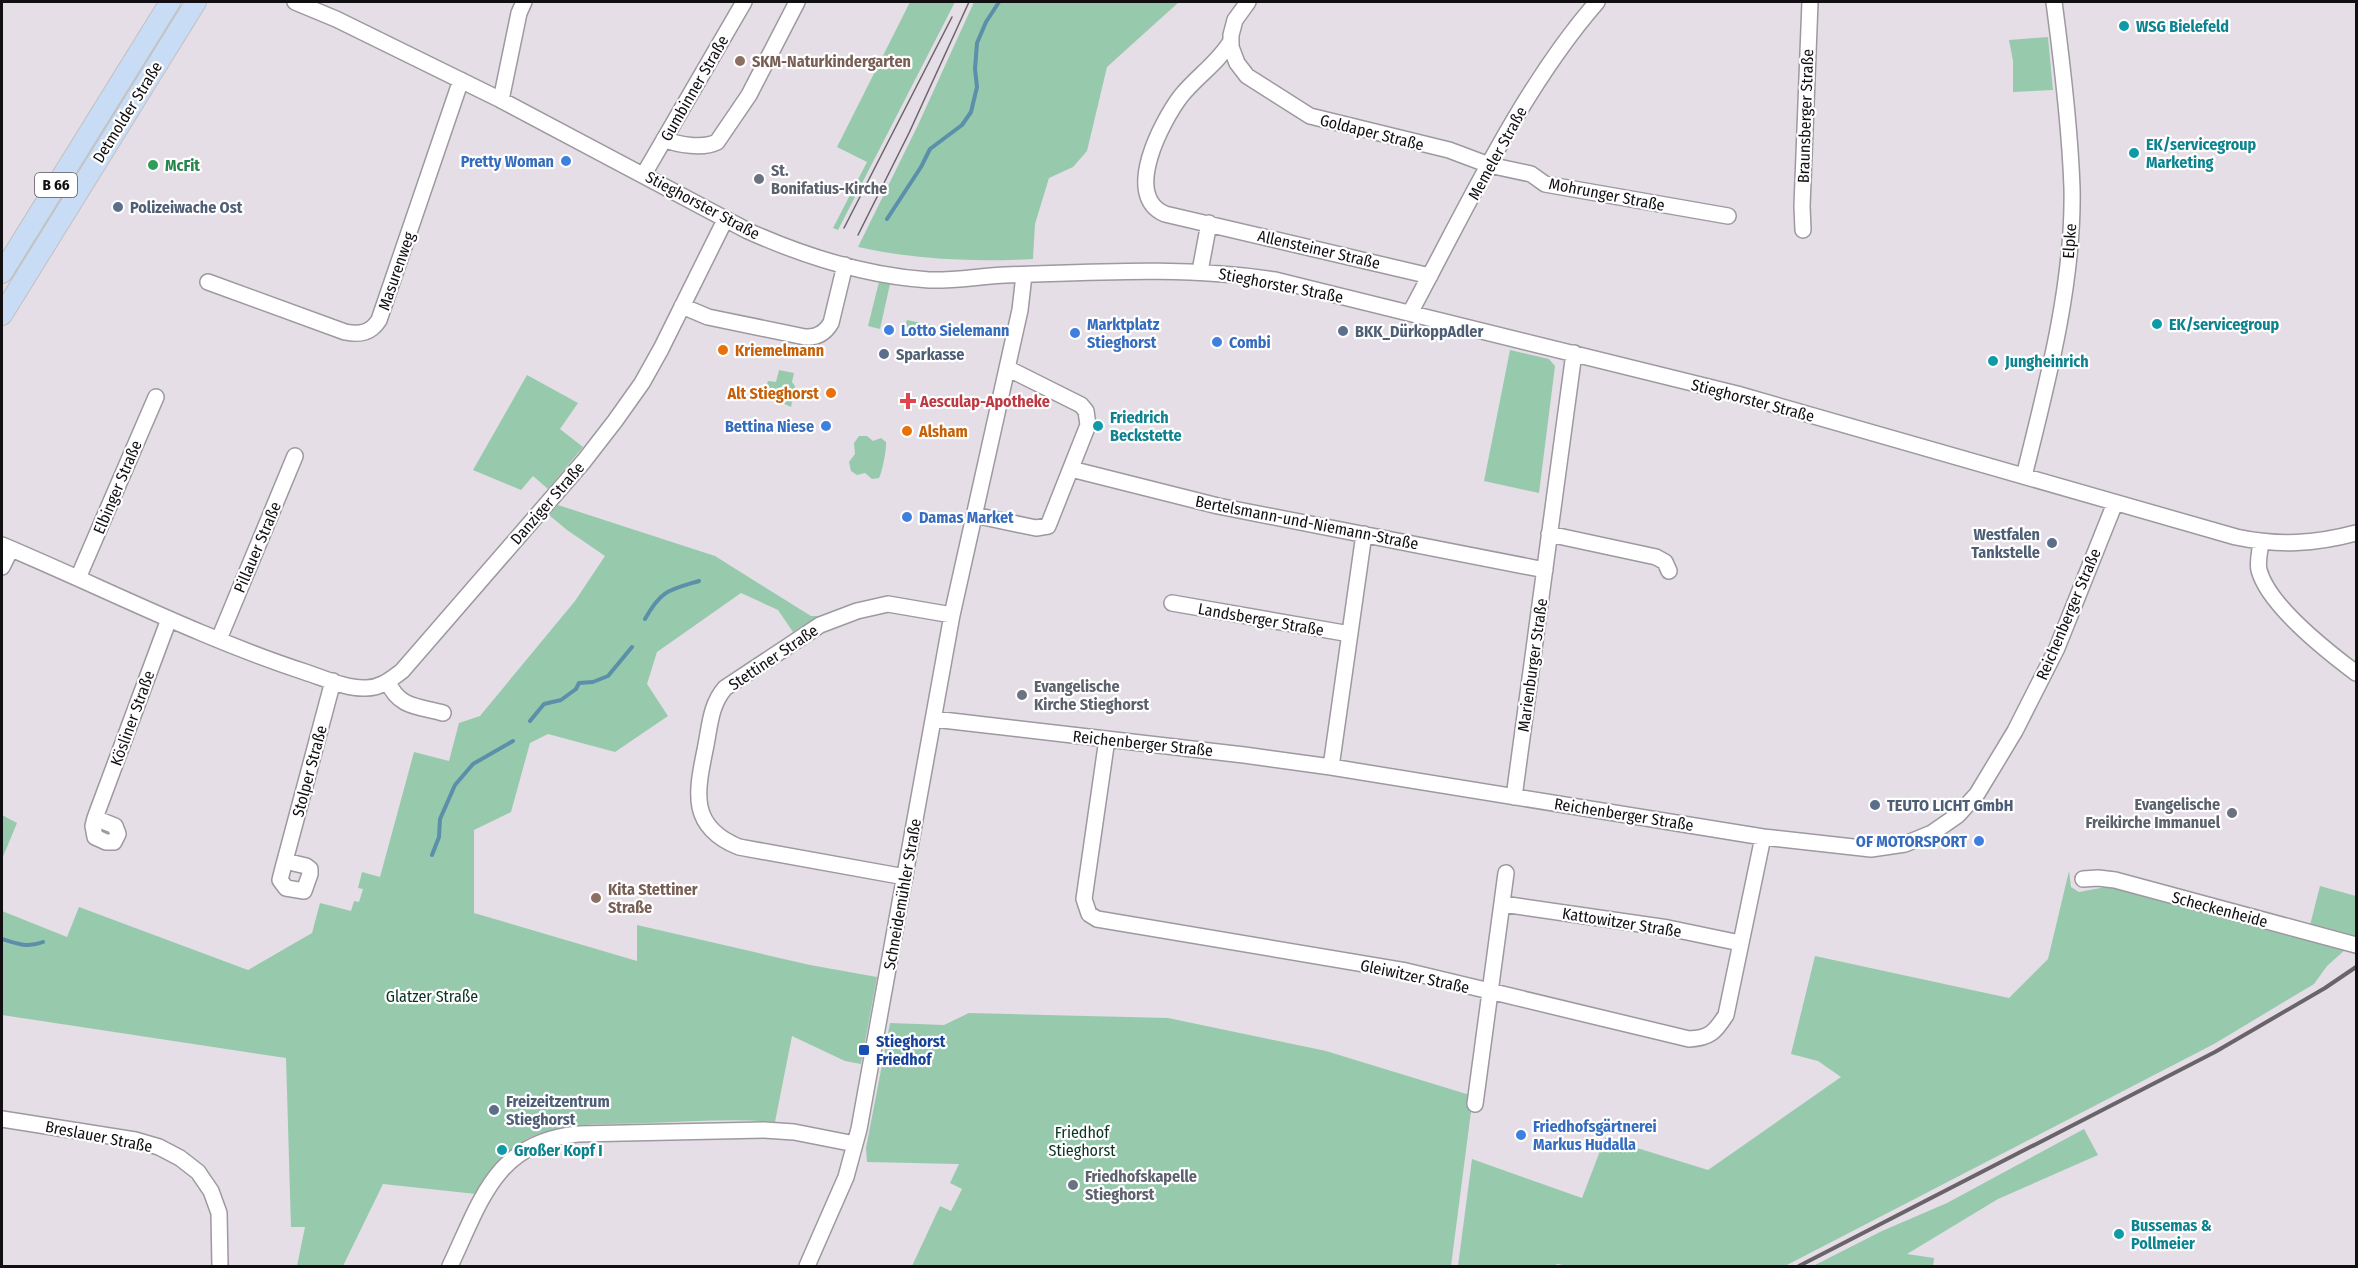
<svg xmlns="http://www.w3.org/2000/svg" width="2358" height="1268" font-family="'Fira Sans Condensed',sans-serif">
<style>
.green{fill:#97caac}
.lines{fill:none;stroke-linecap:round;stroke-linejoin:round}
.stream{stroke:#5b8faa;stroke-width:4}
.minor-casing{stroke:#9e98a0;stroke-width:18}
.major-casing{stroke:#c1c1c1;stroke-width:22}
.minor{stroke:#fff;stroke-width:15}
.major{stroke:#c9dcf5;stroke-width:20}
.tram{stroke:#686469;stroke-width:1.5}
.rail{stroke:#686469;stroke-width:4}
.culture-dot{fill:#0f9aa8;stroke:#fff;stroke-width:2}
.education-dot{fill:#8d6e63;stroke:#fff;stroke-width:2}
.shop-dot{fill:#3f7fe0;stroke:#fff;stroke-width:2}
.leisure-dot{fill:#2e9e5b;stroke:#fff;stroke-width:2}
.worship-dot{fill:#6b7280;stroke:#fff;stroke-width:2}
.service-dot{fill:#5c6f8a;stroke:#fff;stroke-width:2}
.food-dot{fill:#e8710a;stroke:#fff;stroke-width:2}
.health-dot{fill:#e0444e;stroke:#fff;stroke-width:2}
.transit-dot{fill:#1a4fb4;stroke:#fff;stroke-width:2}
.labels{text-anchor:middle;stroke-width:4.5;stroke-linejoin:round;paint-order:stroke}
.shield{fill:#fff;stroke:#585759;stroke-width:1.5}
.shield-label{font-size:15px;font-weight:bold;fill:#110f12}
.culture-label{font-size:16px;font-weight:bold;fill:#0d838f;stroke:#fff;text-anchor:start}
.education-label{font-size:16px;font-weight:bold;fill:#785e54;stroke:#fff;text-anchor:start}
.street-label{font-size:16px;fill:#110f12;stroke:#fff}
.shop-label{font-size:16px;font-weight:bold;fill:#366cbe;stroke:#fff;text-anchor:start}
.leisure-label{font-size:16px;font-weight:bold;fill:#27864d;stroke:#fff;text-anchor:start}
.worship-label{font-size:16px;font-weight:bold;fill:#5b616d;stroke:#fff;text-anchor:start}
.service-label{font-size:16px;font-weight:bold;fill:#4e5e75;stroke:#fff;text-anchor:start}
.food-label{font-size:16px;font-weight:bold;fill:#c56008;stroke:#fff;text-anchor:start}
.health-label{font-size:16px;font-weight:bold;fill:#be3a42;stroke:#fff;text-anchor:start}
.park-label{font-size:16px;fill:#08331f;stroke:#fff}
.transit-label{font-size:16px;font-weight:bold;fill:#164399;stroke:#fff;text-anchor:start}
</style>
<rect width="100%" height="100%" fill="#e5dee6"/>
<!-- green -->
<path class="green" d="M910 2H955L838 230 833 228 867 162 837 147Z
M974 2H1179L1107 67 1087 151 1073 167 1049 178 1035 224 1033 259C973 262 917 260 858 247L918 125Z
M2048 37 2053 90 2013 92V61L2009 40Z
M879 282 890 284 880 329 868 326Z
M907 320 931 325 928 335 904 330Z
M1510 350 1549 359 1555 366 1539 493 1484 481Z
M779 370 794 373 792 382 795 386 791 407 764 394 768 381 776 382Z
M527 375 578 403 560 429 583 447 548 489 533 476 521 490 473 470Z
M859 436H867L873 441 881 438 886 442C887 448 882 473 879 478L872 479 865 473 857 475 851 471 849 462 855 454 854 443Z
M558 505 715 556 811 616H819L793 632 778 610 741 593 657 652 647 684 668 716 615 752 548 734 530 743 511 812 474 830V913L637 961V925L810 965 877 977 861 1064 845 1061 792 1036 775 1122C733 1118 689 1122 647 1123 609 1125 568 1121 533 1136 508 1147 488 1170 476 1194L383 1184 343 1266H297L305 1227H291L286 1058 2 1015V911L67 937 79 907 248 970 312 933 320 903 351 911 354 901 359 902 363 889 358 888 362 872 380 877 414 752 449 761 459 723 480 716 575 601 605 556 567 530 549 515Z
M2 815 17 823 2 859Z
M2069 871 2071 887 2079 892 2111 886 2193 906 2296 937 2346 949 2327 966 2314 984 2214 1044 1785 1266H1567L1558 1264 1553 1266H1458L1472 1159 1582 1198 1605 1138 1708 1170 1841 1077 1818 1061 1791 1054 1815 956 2009 998 2048 959Z
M2320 886 2356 896V938L2309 929Z
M969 1013 1168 1018 1326 1051 1473 1096 1451 1266H912L940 1206 951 1211 962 1189 950 1183 959 1164 867 1162 866 1148 890 1023 944 1025Z
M2084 1129 2098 1155 1998 1199 1907 1254 1934 1258 1933 1266H1813L1882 1231 1947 1203Z"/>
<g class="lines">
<!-- stream -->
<path class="stream" d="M887 219 921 167 930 149 962 125 971 112 977 87 975 69 977 43 986 22 999 2
M645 619C661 590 669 590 699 581
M530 721 544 704 561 700 576 689 579 683 593 682 608 676 632 647
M432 855 439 837 440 819 455 785 473 764 513 741
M2 939C17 944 28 948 43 942"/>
<defs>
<path id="minor" d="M295 2 336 19 501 100 748 231C804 256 867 276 929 280 954 281 981 276 1006 275 1097 272 1186 266 1275 280L1737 394 2236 537C2278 546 2315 544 2356 533
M1248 2 1235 20 1231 35V47L1237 63 1247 76 1310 116 1449 150 1489 165 1531 174 1545 184 1728 216
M1231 41C1218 63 1197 76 1181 96 1162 121 1122 196 1165 214L1430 276
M501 100 519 13 524 2
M664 139C678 145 703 149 717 142L749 95 797 2
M644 174 744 2
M1803 230 1802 206 1810 2
M1200 271 1209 223
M208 282 345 332C360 335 371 333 379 320L461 80
M682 306 708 317 805 337C817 338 825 333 831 323L845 265
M1410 313C1465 211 1521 89 1597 2
M1071 469 1218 506 1545 570
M2024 476C2047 384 2074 283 2072 188 2070 128 2062 62 2054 2
M974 515 1036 528 1048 526 1088 425 1086 411 1081 405 1007 368
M1549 534 1656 557 1665 562 1669 571
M2261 542C2260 551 2257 562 2259 570 2268 605 2328 652 2356 673
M2 545C102 587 201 638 305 672 324 678 346 689 366 688 381 688 391 679 402 671L584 461 615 421 642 383 661 349 725 220
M2 567 11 549
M78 578 156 397
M1172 603 1350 634
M219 639 295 456
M388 682C399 708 418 706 443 713
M934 719 1244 755 1331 767 1763 837 1871 849 1905 844 1932 833 1958 815 1977 794 2015 731 2057 648 2115 503
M1107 739 1084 899 1089 914 1097 919 1406 971 1689 1039C1710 1038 1715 1032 1726 1015L1763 837
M1331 767 1364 534
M1514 797 1574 353
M95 818 115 826 118 834 114 842H106L95 837 93 826 95 818 169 619
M285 861 306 866 310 869V874L304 891 286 888 280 880 283 868 333 681
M905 877 739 847C687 826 697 790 706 745 710 724 711 704 725 688L820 625 857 611 888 604 952 615
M2083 879 2098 878 2115 880 2356 945
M1503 904 1668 928 1740 943
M1475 1104 1506 873
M2 1119 135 1140 159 1147 180 1158 198 1172 211 1191 219 1213 220 1266
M450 1266C481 1201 495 1142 578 1134L764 1130 794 1132 855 1144
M807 1266 846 1177 859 1129 952 615 1020 310 1024 275"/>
<path id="major" d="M2 273 170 2
M2 315 196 2"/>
</defs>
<!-- minor casing -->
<use href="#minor" class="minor-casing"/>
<!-- major casing -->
<use href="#major" class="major-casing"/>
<!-- minor -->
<use href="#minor" class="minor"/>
<!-- major -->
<use href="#major" class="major"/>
<!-- tram -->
<path class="tram" d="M844 228 952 17
M858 235 909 133 969 2"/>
<!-- rail -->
<path class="rail" d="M1799 1266 2215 1052 2325 988 2356 967"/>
</g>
<!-- markers -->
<g class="culture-dot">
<circle cx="2124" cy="26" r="6"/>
<circle cx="2134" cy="153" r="6"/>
<circle cx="2157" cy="324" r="6"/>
<circle cx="1993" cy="361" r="6"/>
<circle cx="1098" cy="426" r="6"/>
<circle cx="502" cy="1150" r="6"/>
<circle cx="2119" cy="1234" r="6"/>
</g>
<g class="education-dot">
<circle cx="740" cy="61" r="6"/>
<circle cx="596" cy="898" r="6"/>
</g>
<g class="shop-dot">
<circle cx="566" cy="161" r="6"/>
<circle cx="889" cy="330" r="6"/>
<circle cx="1075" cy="333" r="6"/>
<circle cx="1217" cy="342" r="6"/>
<circle cx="826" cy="426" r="6"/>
<circle cx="907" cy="517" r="6"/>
<circle cx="1979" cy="841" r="6"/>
<circle cx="1521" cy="1135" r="6"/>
</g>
<circle class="leisure-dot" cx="153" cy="165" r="6"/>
<g class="worship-dot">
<circle cx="759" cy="179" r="6"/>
<circle cx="1022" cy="695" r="6"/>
<circle cx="2232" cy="813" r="6"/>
<circle cx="1073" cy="1185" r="6"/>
</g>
<g class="service-dot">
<circle cx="118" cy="207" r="6"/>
<circle cx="1343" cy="331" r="6"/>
<circle cx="884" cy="354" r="6"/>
<circle cx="2052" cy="543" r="6"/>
<circle cx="1875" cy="805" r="6"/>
<circle cx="494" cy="1110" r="6"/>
</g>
<g class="food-dot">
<circle cx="723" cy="350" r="6"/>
<circle cx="831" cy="393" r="6"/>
<circle cx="907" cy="431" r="6"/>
</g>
<path class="health-dot" d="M905 392h6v6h6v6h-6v6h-6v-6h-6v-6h6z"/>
<rect class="transit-dot" x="858" y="1044" width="12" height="12" rx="3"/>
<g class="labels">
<!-- shield labels -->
<rect class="shield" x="35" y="173" width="42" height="24" rx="4.5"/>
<g class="shield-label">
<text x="56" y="190">B 66</text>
</g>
<!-- culture labels -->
<g class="culture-label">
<text x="2136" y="32">WSG Bielefeld</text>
<text x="2146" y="150">EK/servicegroup<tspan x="2146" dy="18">Marketing</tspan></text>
<text x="2169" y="330">EK/servicegroup</text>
<text x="2005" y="367">Jungheinrich</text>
<text x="1110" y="423">Friedrich<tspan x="1110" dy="18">Beckstette</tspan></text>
<text x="514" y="1156">Großer Kopf I</text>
<text x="2131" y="1231">Bussemas &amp;<tspan x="2131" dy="18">Pollmeier</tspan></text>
</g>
<!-- education labels -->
<g class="education-label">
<text x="752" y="67">SKM-Naturkindergarten</text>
<text x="608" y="895">Kita Stettiner<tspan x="608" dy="18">Straße</tspan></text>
</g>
<!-- street labels -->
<g class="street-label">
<text transform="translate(694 88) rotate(-60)" y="6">Gumbinner Straße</text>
<text transform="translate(127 112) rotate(-58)" y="6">Detmolder Straße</text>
<text transform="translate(1805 116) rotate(-88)" y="6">Braunsberger Straße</text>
<text transform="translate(1372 132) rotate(14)" y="6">Goldaper Straße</text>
<text transform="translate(1497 153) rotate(-61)" y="6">Memeler Straße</text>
<text transform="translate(1607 194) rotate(11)" y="6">Mohrunger Straße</text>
<text transform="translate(703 205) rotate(28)" y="6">Stieghorster Straße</text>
<text transform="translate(2069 241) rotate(-86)" y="6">Elpke</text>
<text transform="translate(1319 249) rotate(13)" y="6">Allensteiner Straße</text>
<text transform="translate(396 271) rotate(-71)" y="6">Masurenweg</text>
<text transform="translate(1281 285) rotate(11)" y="6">Stieghorster Straße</text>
<text transform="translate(1753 400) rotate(15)" y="6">Stieghorster Straße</text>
<text transform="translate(117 487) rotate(-67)" y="6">Elbinger Straße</text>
<text transform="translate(547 503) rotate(-49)" y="6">Danziger Straße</text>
<text transform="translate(1307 522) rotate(11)" y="6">Bertelsmann-und-Niemann-Straße</text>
<text transform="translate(257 547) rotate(-67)" y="6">Pillauer Straße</text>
<text transform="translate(2068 614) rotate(-67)" y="6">Reichenberger Straße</text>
<text transform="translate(1261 619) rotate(10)" y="6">Landsberger Straße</text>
<text transform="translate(773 657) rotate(-34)" y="6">Stettiner Straße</text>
<text transform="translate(1532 665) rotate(-82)" y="6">Marienburger Straße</text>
<text transform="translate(132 718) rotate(-70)" y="6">Kösliner Straße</text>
<text transform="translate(1143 743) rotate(6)" y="6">Reichenberger Straße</text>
<text transform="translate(309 771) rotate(-75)" y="6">Stolper Straße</text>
<text transform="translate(1624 814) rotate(9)" y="6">Reichenberger Straße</text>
<text transform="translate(902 894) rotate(-80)" y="6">Schneidemühler Straße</text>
<text transform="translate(2220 909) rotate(15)" y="6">Scheckenheide</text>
<text transform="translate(1622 922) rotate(9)" y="6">Kattowitzer Straße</text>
<text transform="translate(1415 976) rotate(12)" y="6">Gleiwitzer Straße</text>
<text transform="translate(99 1136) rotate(11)" y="6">Breslauer Straße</text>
</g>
<!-- shop labels -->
<g class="shop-label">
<text x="554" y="167" text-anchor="end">Pretty Woman</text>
<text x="1087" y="330">Marktplatz<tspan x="1087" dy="18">Stieghorst</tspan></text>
<text x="901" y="336">Lotto Sielemann</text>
<text x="1229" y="348">Combi</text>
<text x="814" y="432" text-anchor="end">Bettina Niese</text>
<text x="919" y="523">Damas Market</text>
<text x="1967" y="847" text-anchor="end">OF MOTORSPORT</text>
<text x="1533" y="1132">Friedhofsgärtnerei<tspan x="1533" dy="18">Markus Hudalla</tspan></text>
</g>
<!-- leisure labels -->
<g class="leisure-label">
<text x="165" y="171">McFit</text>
</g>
<!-- worship labels -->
<g class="worship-label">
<text x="771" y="176">St.<tspan x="771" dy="18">Bonifatius-Kirche</tspan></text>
<text x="1034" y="692">Evangelische<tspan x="1034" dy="18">Kirche Stieghorst</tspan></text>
<text x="2220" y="810" text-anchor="end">Evangelische<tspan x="2220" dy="18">Freikirche Immanuel</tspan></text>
<text x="1085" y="1182">Friedhofskapelle<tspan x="1085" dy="18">Stieghorst</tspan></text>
</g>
<!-- service labels -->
<g class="service-label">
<text x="130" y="213">Polizeiwache Ost</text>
<text x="1355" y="337">BKK_DürkoppAdler</text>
<text x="896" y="360">Sparkasse</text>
<text x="2040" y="540" text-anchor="end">Westfalen<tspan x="2040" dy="18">Tankstelle</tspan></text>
<text x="1887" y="811">TEUTO LICHT GmbH</text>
<text x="506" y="1107">Freizeitzentrum<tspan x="506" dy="18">Stieghorst</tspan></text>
</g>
<!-- food labels -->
<g class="food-label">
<text x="735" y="356">Kriemelmann</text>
<text x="819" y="399" text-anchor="end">Alt Stieghorst</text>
<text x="919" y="437">Alsham</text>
</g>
<!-- health labels -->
<g class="health-label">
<text x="920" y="407">Aesculap-Apotheke</text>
</g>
<!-- park labels -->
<g class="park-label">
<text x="432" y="1002">Glatzer Straße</text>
<text x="1082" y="1138">Friedhof<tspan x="1082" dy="18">Stieghorst</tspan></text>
</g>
<!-- transit labels -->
<g class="transit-label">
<text x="876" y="1047">Stieghorst<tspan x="876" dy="18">Friedhof</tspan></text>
</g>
</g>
<!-- border -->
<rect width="2358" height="1268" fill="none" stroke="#110f12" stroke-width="6"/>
</svg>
